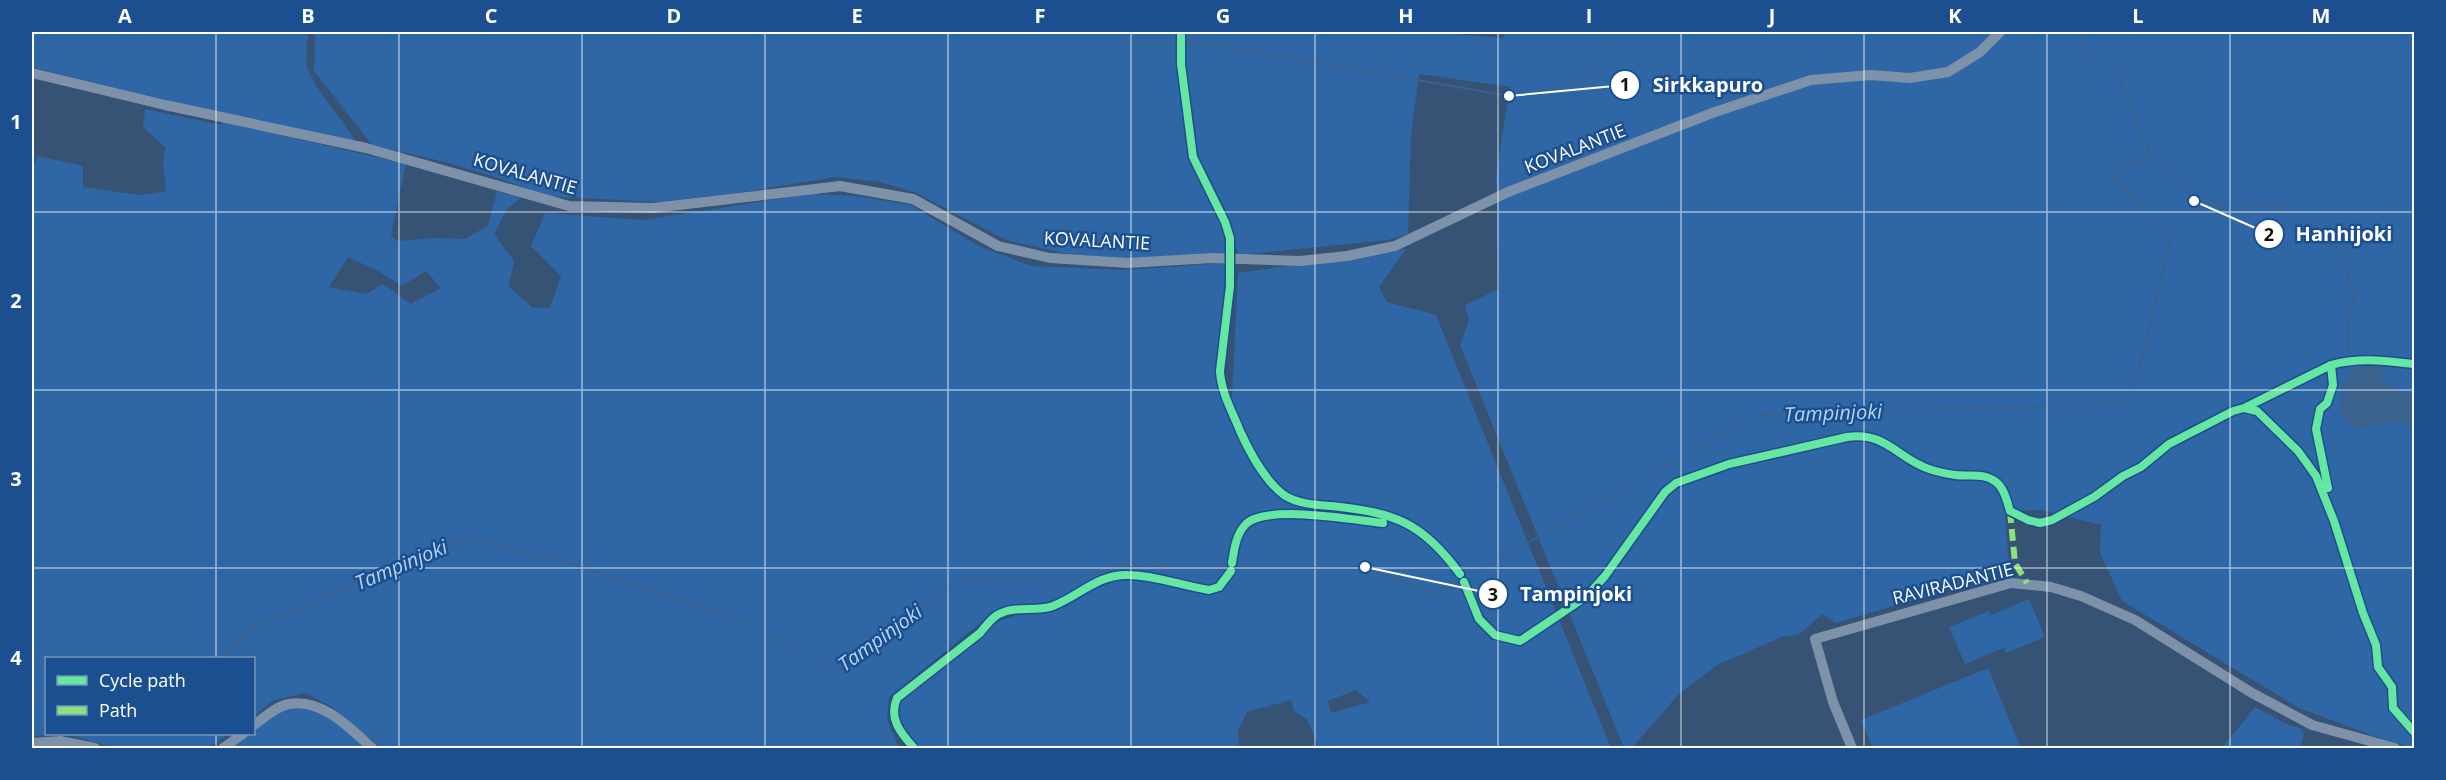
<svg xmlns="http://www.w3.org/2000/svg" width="2446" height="780" font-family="'Open Sans',sans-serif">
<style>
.green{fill:#2f66a5;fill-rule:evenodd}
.water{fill:#3b618d}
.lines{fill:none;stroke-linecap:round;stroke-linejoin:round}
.stream{stroke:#3b618d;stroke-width:2}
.minor{stroke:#7d92a8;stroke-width:10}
.quiet{stroke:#8de07e;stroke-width:6;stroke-dasharray:12 6;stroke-linecap:butt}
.cycleway-casing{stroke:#1b4f8f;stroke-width:11}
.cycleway{stroke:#66e7a1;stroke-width:8}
.grid{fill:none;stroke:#fff;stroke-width:1.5;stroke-opacity:0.55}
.labels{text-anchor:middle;stroke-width:5;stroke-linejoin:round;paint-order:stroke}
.street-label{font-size:18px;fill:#fff;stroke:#1b4f8f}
.water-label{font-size:20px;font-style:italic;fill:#b5d3f5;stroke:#1b4f8f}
.leader{fill:none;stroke:#fff;stroke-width:2}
.callout-dot{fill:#fff;stroke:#1b4f8f;stroke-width:2}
.mark-label{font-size:18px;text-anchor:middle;font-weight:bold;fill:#111}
.callout-label{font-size:20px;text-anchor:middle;font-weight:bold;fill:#fff;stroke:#1b4f8f;stroke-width:5;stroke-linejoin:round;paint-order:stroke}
.neatline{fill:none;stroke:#fff;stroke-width:2}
.grid-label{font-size:20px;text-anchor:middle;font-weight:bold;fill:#fff}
</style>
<rect width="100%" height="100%" fill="#365274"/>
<!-- green -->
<path class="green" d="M32 32H308C308 42 304 60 308 70 317 92 342 118 355 141L157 99 32 67Z
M315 32H1179L1178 65 1189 157 1221 222 1225 239 1226 253 1135 259 1068 254 1006 240 914 192 880 182 835 177 744 192 657 202 545 196 499 178 445 162 372 145 314 71Z
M1183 32H1427L1504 38 1505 32H2414V748L2374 736 2299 708 2122 601 2100 553 2101 525 2041 510 2005 511 2009 566 1970 583 1836 623 1823 614 1798 635 1784 636 1717 665 1677 696 1632 748H1624L1460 345 1469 320 1465 305 1499 289 1496 175 1510 87 1419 74 1411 135 1408 234 1388 240 1238 255 1231 224 1199 159 1184 67Z
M145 109 221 125 224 122 406 164 391 235 397 241 433 238 466 239 488 225 497 191 521 198 507 209 494 234 514 261 509 287 533 308H550L561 276 531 246 545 213 643 220 810 194 856 196 911 205 977 245 1031 266 1126 270 1226 263 1216 382 1231 415 1238 273 1406 249 1379 287 1387 302 1436 315 1611 748H1300L1318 745 1307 719 1294 711 1291 700 1247 712 1238 730 1239 748H919L899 726 896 707 905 695 979 641 995 622 1015 616 999 608 889 697 887 719 899 748H381L332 707 305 693 272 701 254 716V658H46V734H60L32 736V169L38 156 83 166V187L140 195 166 191 163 163 165 147 143 127ZM348 257 378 271 402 286 426 271 441 288 411 304C400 298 393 289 382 284L367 294 329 287ZM1123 572 1196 585H1226C1196 604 1162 578 1131 577 1125 577 1118 579 1112 580L1105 573ZM1356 690 1370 702 1331 713 1328 701Z
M2029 599 2045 637 2006 653 2004 648 1965 664 1949 627 1989 611 1991 615Z
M1988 668 2021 748H1873L1861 720Z
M304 706 319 710 368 748H230L249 734H254V730L282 710Z
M2255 707 2287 724 2302 729 2304 734 2300 748H2222Z
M66 734H229L207 748H115Z"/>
<!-- water -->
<path class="water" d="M2364 366H2379L2384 382 2414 396V423L2386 422 2356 430 2340 410 2341 386 2353 372Z"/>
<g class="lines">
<!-- stream -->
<path class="stream" d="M1113 32 1127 43H1205L1509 96 1556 90 1590 73 1614 32
M2081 32 2083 49 2119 72 2123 89 2152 157 2194 201 2288 205 2337 249 2355 294 2347 329 2349 363 2353 372
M223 658 250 629 466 538 574 564 755 627 835 673 961 579 1064 582 1119 566 1365 567 1436 594 1757 415 2131 404 2170 241 2110 172 2152 157
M32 692 46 695"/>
<!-- minor -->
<path class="minor" d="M32 73 165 105 366 148 569 206 653 208 840 186 913 199 998 246 1050 258 1128 263 1212 258 1300 261 1347 256 1395 246 1508 192 1715 112 1811 80 1871 75 1910 78 1948 72 1980 52 2000 32
M254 725C264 718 276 706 289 704 322 698 351 729 372 748
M32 743 60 741 95 748
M223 748 243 734
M1852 748 1833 702 1815 639 2011 583 2051 587 2081 596 2135 620 2252 693 2312 725 2395 748"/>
<!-- quiet -->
<path class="quiet" d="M2010 511 2015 563 2027 583"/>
<defs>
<path id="cycleway" d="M1181 32V64L1193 157 1225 222 1230 238V286L1220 371C1221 392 1232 411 1240 431 1250 453 1264 480 1284 495 1297 504 1317 505 1332 506 1395 513 1422 522 1460 574
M2244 408 2331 365C2359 357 2386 361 2414 364
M2328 488 2316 429 2320 409 2327 403 2333 385 2331 365
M1232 563C1234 550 1236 534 1246 524 1266 504 1354 520 1383 523
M1464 582 1479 619 1495 635 1520 641 1587 596 1605 576 1665 492 1676 483 1729 464 1847 437C1887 431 1898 460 1932 470 1939 472 1947 474 1955 475 1969 477 1983 472 1996 482 2004 488 2007 501 2010 511L2028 520 2040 523 2052 520 2094 497 2123 476 2141 467 2169 444 2233 411 2244 408 2257 411 2298 451 2316 476 2334 521 2363 613 2376 645 2378 667 2392 687 2393 708 2414 732
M914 748C901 733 888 719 897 698L980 633C987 625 993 615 1004 612 1020 606 1036 612 1053 606 1079 596 1098 574 1128 575 1155 575 1182 586 1209 590L1219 587 1231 571"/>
</defs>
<!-- cycleway casing -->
<use href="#cycleway" class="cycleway-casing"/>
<!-- cycleway -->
<use href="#cycleway" class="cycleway"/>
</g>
<!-- grid -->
<path class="grid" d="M216 32V658M399 32V748M582 32V748M765 32V748M948 32V748M1131 32V748M1315 32V748M1498 32V748M1681 32V748M1864 32V748M2047 32V748M2230 32V748M32 212H2414M32 390H2414M32 568H2414M216 734V748"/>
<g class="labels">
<!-- street labels -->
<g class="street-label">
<text transform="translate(1575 149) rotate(-21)" y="6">KOVALANTIE</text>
<text transform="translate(525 174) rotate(16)" y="6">KOVALANTIE</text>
<text transform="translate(1097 241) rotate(3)" y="6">KOVALANTIE</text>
<text transform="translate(1953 584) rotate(-14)" y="6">RAVIRADANTIE</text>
</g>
<!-- water labels -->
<g class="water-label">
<text transform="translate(1833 413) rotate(-2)" y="7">Tampinjoki</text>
<text transform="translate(401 565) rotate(-23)" y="7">Tampinjoki</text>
<text transform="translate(880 638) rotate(-36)" y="7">Tampinjoki</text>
</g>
</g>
<!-- callouts -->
<path class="leader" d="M1509 96L1625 85M2194 201L2269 234M1365 567L1493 594"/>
<g class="callout-dot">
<circle cx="1509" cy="96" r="6"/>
<circle cx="2194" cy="201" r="6"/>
<circle cx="1365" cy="567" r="6"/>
<circle cx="1625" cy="85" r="15"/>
<circle cx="2269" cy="234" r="15"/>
<circle cx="1493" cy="594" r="15"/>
</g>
<g class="mark-label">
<text x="1625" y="91">1</text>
<text x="2269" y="241">2</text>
<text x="1493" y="601">3</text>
</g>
<g class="callout-label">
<text x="1708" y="92">Sirkkapuro</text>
<text x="2344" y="241">Hanhijoki</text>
<text x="1576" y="601">Tampinjoki</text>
</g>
<!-- border -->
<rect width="2446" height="780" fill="none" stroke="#1b4f8f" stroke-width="66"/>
<!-- legend -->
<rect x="45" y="657" width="210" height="78" fill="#1b4f8f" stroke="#7695bc" stroke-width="1.5"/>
<rect x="57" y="676" width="30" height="9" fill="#66e7a1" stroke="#7695bc" stroke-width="1.5"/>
<text x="99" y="687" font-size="18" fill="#ffffff">Cycle path</text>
<rect x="57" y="706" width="30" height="9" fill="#8de07e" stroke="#7695bc" stroke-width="1.5"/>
<text x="99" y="717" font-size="18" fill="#ffffff">Path</text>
<rect x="33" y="33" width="2380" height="714" class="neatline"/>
<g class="grid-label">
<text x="125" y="23">A</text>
<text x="308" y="23">B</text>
<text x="491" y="23">C</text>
<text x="674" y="23">D</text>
<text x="857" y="23">E</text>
<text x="1040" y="23">F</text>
<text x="1223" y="23">G</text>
<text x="1406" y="23">H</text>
<text x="1589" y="23">I</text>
<text x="1772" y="23">J</text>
<text x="1955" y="23">K</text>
<text x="2138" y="23">L</text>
<text x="2321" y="23">M</text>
<text x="16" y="129">1</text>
<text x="16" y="308">2</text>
<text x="16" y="486">3</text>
<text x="16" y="665">4</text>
</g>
</svg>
